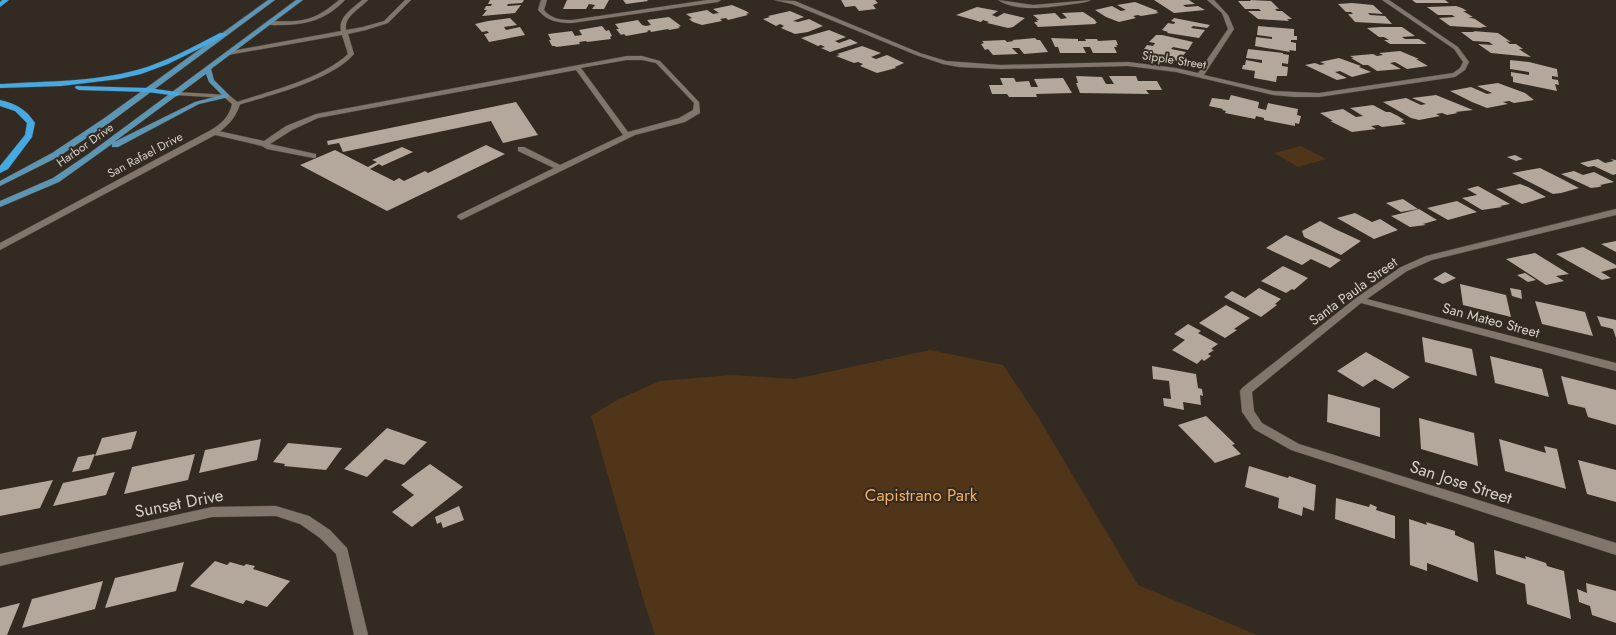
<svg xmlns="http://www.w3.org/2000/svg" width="1616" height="635" font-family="Jost,sans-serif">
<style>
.green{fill:#503518}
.building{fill:#b4a89d}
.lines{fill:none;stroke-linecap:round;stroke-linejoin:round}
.service-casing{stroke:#4c453c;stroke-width:1}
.minor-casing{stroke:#4c453c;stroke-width:1}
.tertiary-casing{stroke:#4c453c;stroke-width:1}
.primary-casing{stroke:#4c453c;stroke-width:1}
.motorway-casing{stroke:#4c453c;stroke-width:1}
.service{fill:#81766b;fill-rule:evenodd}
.minor{fill:#81766b;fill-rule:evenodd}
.tertiary{fill:#81766b;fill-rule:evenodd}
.primary{fill:#5d95b4;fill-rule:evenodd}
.motorway{fill:#45aae4;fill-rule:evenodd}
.labels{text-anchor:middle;stroke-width:4;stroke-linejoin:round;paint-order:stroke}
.far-street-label{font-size:12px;fill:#d8d2cc;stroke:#332a21}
.street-label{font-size:14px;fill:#d8d2cc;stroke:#332a21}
.near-street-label{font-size:17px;fill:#d8d2cc;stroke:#332a21}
.near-park-label{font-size:17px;fill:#f3ae62;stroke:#332a21}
</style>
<rect width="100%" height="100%" fill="#332a21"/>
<!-- green -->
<path class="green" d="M1301 146 1326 159 1298 167 1274 153Z
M930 350 1003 365 1038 417 1138 585 1257 635H655L644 602 591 416 619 399 660 381 731 375 795 379Z"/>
<!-- building -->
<path class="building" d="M490 0H524L522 3 508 4 507 6 521 5 515 13 482 16 487 10H484L486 6H491L492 4H488Z
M567 0H609L604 9H592L595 5 589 4 586 9H563Z
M623 0H647L648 1 626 4Z
M841 0H875L878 3 873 5 876 9 859 11 855 6 845 7Z
M1154 0H1189L1195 4 1183 5 1186 7 1198 6 1205 10 1174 13Z
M1250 0 1271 1 1279 9H1275L1277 11H1282L1292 19H1287L1289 21 1258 19 1248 11H1261L1259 9H1245L1238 1H1251Z
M1412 0H1445L1449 3H1416Z
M1135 2 1158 11 1156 12 1159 13 1141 16 1138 15 1133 16 1136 18 1119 22 1106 17 1095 10 1112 6 1121 11 1126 10 1117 5Z
M1352 3 1373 5 1383 14 1368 13 1370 15 1385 16 1392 24 1355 22 1348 14H1353L1351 12H1346L1338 4Z
M732 5 746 11 749 13 746 14 748 15 728 20 726 18 720 19 722 21 702 25 693 22 689 19 692 18 686 14 707 10 713 14 719 13 713 9Z
M1456 6 1462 8 1467 11H1463L1473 17H1468L1475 19 1487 27H1481L1483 28 1450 26 1439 18 1455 17 1452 15H1438L1427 7Z
M977 7 998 11 992 15 997 17 1004 13 1025 18 1013 27 1008 28 987 23 989 22 983 20 981 22 956 15Z
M790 11 804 17 793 21 798 22 809 19 823 26 808 32 795 34 781 28 784 26 780 24 776 26 763 19 770 17 768 16Z
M1083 12 1094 19 1097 23H1095L1096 24 1038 27 1034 22H1038L1036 20H1039L1033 15 1055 13 1061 19 1067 18 1062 13Z
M669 17 681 26 678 27 680 28 669 30 668 29 651 32 650 30 647 31 648 32 626 36 624 34 621 35 616 29H619L615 24 638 20 642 25 646 26 651 25 647 20Z
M510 18 517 25 504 27 506 30 520 27 525 35 489 42 484 34 489 33 487 31 482 32 475 24 488 21Z
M1174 18 1210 25 1207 28 1193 26 1191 28 1205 30 1199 38 1167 33 1168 32 1162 30 1168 23 1174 24 1175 22 1171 21Z
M602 26 606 31 609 30 612 36 610 37 611 39 587 42 586 41 579 42 580 44 556 47 555 46H552L549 40H551L548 34 572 31 575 36 582 35 579 30Z
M1258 26 1294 29V36H1297V40H1291V42L1296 43V51L1289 50 1290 52 1255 46 1256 37 1272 39V37L1257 35Z
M1380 27H1402L1415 36 1402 37 1405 39H1419L1427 44H1390L1384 40H1389L1384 37H1379L1367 28Z
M829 30 846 37 835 41 839 43 850 39 858 43 830 52 821 48 825 47 821 45 818 46 801 38Z
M1473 31 1498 33 1511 42 1506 41 1510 44H1516L1523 49H1519L1531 57 1491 53 1478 44 1493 45 1489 42 1473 41 1461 32H1475Z
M1156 35H1162L1193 42 1188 50 1173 47 1171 49 1186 52 1179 61 1142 56 1148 50 1144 49 1147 45 1153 46 1155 43 1149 42Z
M1035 38 1037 40H1040L1048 52 1024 54 1019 48H1012L1018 54 993 55 988 49 985 50 981 44 984 43 982 41 1005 40 1007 42 1014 41 1012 40Z
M1051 38 1078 39V41H1086L1085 39H1097L1098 41 1116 40 1118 45H1116L1117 47H1114L1117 53H1093L1090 47H1083L1086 53H1060L1058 47H1055Z
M862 46 881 53 871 57 876 59 887 55 904 63 895 67 896 68 877 73 860 66 863 64 858 62 854 63 836 56 840 55 837 54Z
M1248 49 1283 53V54L1289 55 1288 64 1282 63V66L1288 67 1287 76H1277L1276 82 1254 78 1255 71 1242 69 1243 65H1245L1246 60 1262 63V60L1246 58Z
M1400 51 1419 59H1416L1428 66 1407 69 1395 62 1390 63 1401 69 1377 71 1368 65H1363L1351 58H1354L1350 56 1373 54 1377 56 1383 55 1379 53Z
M1339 58 1361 66 1359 67 1371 72 1352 77 1340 71 1335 72 1347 78 1337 80 1305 65 1315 63 1320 65 1325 64 1320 62Z
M1510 60 1529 62 1557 69 1558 77 1552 76V79L1558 80 1559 85 1555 84 1557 91 1513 82V77L1511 76V72L1529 75V72L1510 69Z
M1076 76 1102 77 1106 84H1114L1109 76H1136L1138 81H1157L1162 90H1146L1149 94 1080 93 1076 83H1078Z
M1000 78H1014L1016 82 1029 81 1031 87H1038L1034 79 1063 78 1072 93 1036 94 1037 97H1009L1007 94H992L989 85H1003Z
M1498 83 1525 93 1534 100 1514 103 1509 101 1503 102 1508 104 1487 108 1472 102 1450 91 1471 87 1487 94 1492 93 1477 86Z
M1231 95 1259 102 1258 108 1266 110 1268 103 1298 109 1297 115 1301 116 1299 124 1295 123V126L1264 120V118L1256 116 1255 119 1225 113 1226 111 1222 110 1223 109 1209 106 1212 98 1229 100Z
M1436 95 1473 110 1455 112 1458 113 1447 115 1442 113 1436 114 1440 116 1419 120 1411 118 1383 102 1406 98 1421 105 1426 104 1412 98Z
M516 102 538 135 503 143 491 121 343 152 339 143 328 145 327 141Z
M1373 105 1386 112H1390L1398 116 1404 120 1401 121 1406 124 1382 127 1378 125 1371 126 1376 129 1352 132 1330 121H1333L1320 113 1343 109 1356 117 1363 116 1350 108Z
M486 145 505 154 387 211 300 165 335 150 368 167 377 162 372 160 402 147 413 152 382 166 379 164 370 169 394 181 399 178 404 181 425 171 428 173Z
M1515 155 1523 159 1516 161 1507 157Z
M1598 159 1605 163 1614 161 1610 159 1616 160V174L1613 175 1594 166 1588 167 1580 163Z
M1540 168 1560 178 1579 188 1561 193 1553 194 1512 173Z
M1574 171 1583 175 1594 172 1614 182 1600 185 1602 186 1599 187 1591 188 1561 174Z
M1520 184 1528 187 1546 197 1522 204 1496 189Z
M1478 186 1510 204 1500 206 1502 207 1482 210 1462 198 1477 195 1467 189Z
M1403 199 1418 209 1401 212 1386 203Z
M1457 201 1477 212 1448 220 1427 208Z
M1419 209 1437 220 1423 224 1426 225 1410 227 1391 216Z
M1355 213 1372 222 1380 219 1398 230 1374 239 1337 218Z
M1320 221 1335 229 1361 241 1341 255 1304 237 1302 231Z
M1286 235 1341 260 1330 268 1311 259 1302 265 1266 248Z
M1616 241V252L1601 244Z
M1583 247 1616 265V268L1601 272 1611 278 1602 280 1556 254Z
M1535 253 1569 274 1556 276 1564 281 1546 285 1506 259Z
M1283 266 1308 278 1294 290 1292 289 1286 293 1261 281Z
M1445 272 1456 278 1443 284 1433 279Z
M1525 273 1536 280 1528 282 1517 275Z
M1460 284 1506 295 1511 317 1463 305Z
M1259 288 1281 299 1275 304 1277 305 1261 317 1224 297 1232 291 1245 298Z
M1510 288 1521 290 1522 299 1512 296Z
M1535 301 1585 312 1593 336 1542 324Z
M1226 305 1250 318 1234 329 1237 330 1225 338 1199 323Z
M1597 316 1616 320V338L1613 329 1601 326Z
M1188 324 1201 331 1198 333 1218 344 1211 349 1214 350 1208 354 1211 356 1204 361 1202 359 1197 364 1172 350 1185 340 1174 334Z
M1422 337 1472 349 1477 376 1425 362Z
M1366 352 1410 377 1393 389 1375 379 1363 387 1337 371Z
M1490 356 1542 369 1549 397 1495 383Z
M1152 366 1196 374 1198 388 1202 389 1203 396 1200 395 1201 405 1183 402 1184 410 1164 406 1163 398 1171 399 1169 381 1153 379Z
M1561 376 1616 390V425L1588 417 1585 408 1568 404Z
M1328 394 1380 408V437L1327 422Z
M1206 416 1235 444 1232 445 1241 454 1215 463 1178 425Z
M1419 418 1474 433 1478 466 1421 449Z
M387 428 427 442 404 465 385 459 367 477 344 469Z
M137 431 131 449 95 456 102 438Z
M261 439 257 460 199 473 205 450Z
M1499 439 1546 453 1544 446 1557 449 1566 489 1505 471Z
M288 443 342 448 326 470 284 466 285 464 273 462Z
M95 454 89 469 72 472 78 457Z
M195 454 188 480 124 494 132 467Z
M1578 460 1616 470V502L1587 494Z
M430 464 463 487 412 527 392 512 414 495 401 485Z
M1249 466 1288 478 1289 476 1316 485 1314 511 1303 507 1302 516 1278 508 1279 498 1245 487Z
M115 472 106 495 53 506 63 483Z
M53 480 40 508 0 516V490Z
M1336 498 1369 507 1370 504 1377 507 1376 510 1395 516V539L1335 519Z
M459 506 464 520 443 528 441 522 437 524 435 517Z
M1409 519 1427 525 1426 522 1455 531V535L1474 543 1478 582 1427 563V571L1410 565Z
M1494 550 1526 559 1525 556 1546 563 1547 566 1564 571 1571 619 1527 604 1525 584 1496 574Z
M215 561 227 565 230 562 244 566 246 564 255 566 253 569 290 581 267 607 246 600 243 604 190 586Z
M184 562 176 591 105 608 115 578Z
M103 581 95 609 22 628 32 599Z
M1586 583 1616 591V623L1592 615 1590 606 1579 602 1577 589 1587 593Z
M20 603 7 635H0V608Z"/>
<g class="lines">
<defs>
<path id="service" d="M339 0H345C327 19 307 25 281 25 276 25 270 26 266 23L269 21C302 22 313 22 339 0Z
M362 0H368C359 10 344 16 346 30L363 27 384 21 405 0H411L388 23 366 30 348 34 354 54C332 80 271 95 238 105H234V103C269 91 320 80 348 54L342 35 228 55 226 54V52L341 31C338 17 352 9 362 0Z
M627 56H642L660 61 699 102 700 113 685 122 635 135 461 220 457 217 458 215 554 168 518 151V147H524L560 165 623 135 576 70 318 118 292 130 270 144 316 154V158H313L267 149 262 146 211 134 210 132 214 130 264 141 286 126 316 114ZM627 60H642L656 63 694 103 693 110 679 118 628 132 581 68Z"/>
<path id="minor" d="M541 0H547L544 10C551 19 561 20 572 20L707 0H721L718 2 572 23C558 23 547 21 538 10Z
M774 0 795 1 920 53 946 61 1001 65 1128 62 1176 68 1198 73 1228 29 1222 13 1207 0H1214L1228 15 1234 29 1204 75 1273 91 1319 93 1453 73 1460 68 1463 62 1454 49 1382 0H1389L1458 47 1469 62 1465 70 1455 77 1319 97H1295L1273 95 1176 72 1128 66 1001 69 959 67 943 64 916 55 792 4Z
M998 0 1033 5 1091 0C1086 3 1079 3 1073 4 1051 7 1017 13 998 0Z
M1616 209V215L1432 260 1407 271 1367 299 1616 363V371L1361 303 1252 392 1254 411 1262 423 1299 444 1616 543V555L1291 450 1254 429 1242 412 1240 391 1242 388 1356 298 1401 267 1426 256Z
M276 506 309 516 330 530 347 548 368 635H354L336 554 320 538 300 524 276 516 212 517 0 566V554L212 507Z"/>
<path id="tertiary" d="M177 92 229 95 240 104C236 118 228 125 217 134L0 250V243L211 130C222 123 229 117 232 104L225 98 175 95 174 94Z"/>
<path id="primary" d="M268 0H275L109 123 58 157 0 186V181L52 153 103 119Z
M296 0H303L211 69 214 80 229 95V97L199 104 118 147H112V144L59 182 0 207V201L53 178 87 155ZM206 74 209 82 222 95 195 102 114 142Z"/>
<path id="motorway" d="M2 0H9L0 7V2Z
M220 33H223L227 35 168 64 141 74 119 79 61 86 0 88V84H3C47 81 93 82 137 70 166 62 193 47 220 33Z
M76 86 148 88 177 92 181 94 177 96 148 92 79 90 75 88Z
M0 100C16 104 26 109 35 123L32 137 8 169 0 173V166L25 135 27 123 15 111 0 106Z"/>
</defs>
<!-- service casing -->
<use href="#service" class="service-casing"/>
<!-- minor casing -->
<use href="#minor" class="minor-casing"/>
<!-- tertiary casing -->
<use href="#tertiary" class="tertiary-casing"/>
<!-- primary casing -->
<use href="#primary" class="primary-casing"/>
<!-- motorway casing -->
<use href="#motorway" class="motorway-casing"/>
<!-- service -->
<use href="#service" class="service"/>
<!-- minor -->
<use href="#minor" class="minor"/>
<!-- tertiary -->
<use href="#tertiary" class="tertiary"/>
<!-- primary -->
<use href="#primary" class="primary"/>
<!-- motorway -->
<use href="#motorway" class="motorway"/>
</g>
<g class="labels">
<!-- far-street labels -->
<g class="far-street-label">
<text transform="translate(1174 60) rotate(9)" y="4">Sipple Street</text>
<text transform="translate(85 145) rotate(-35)" y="4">Harbor Drive</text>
<text transform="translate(145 155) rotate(-28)" y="4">San Rafael Drive</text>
</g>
<!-- street labels -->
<g class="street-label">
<text transform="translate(1353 291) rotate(-36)" y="5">Santa Paula Street</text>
<text transform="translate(1491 320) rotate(15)" y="5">San Mateo Street</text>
</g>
<!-- near-street labels -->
<g class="near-street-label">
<text transform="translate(1461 482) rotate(18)" y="6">San Jose Street</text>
<text transform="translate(179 503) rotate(-11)" y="6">Sunset Drive</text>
</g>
<!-- near-park labels -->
<g class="near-park-label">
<text x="921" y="501">Capistrano Park</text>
</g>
</g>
</svg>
